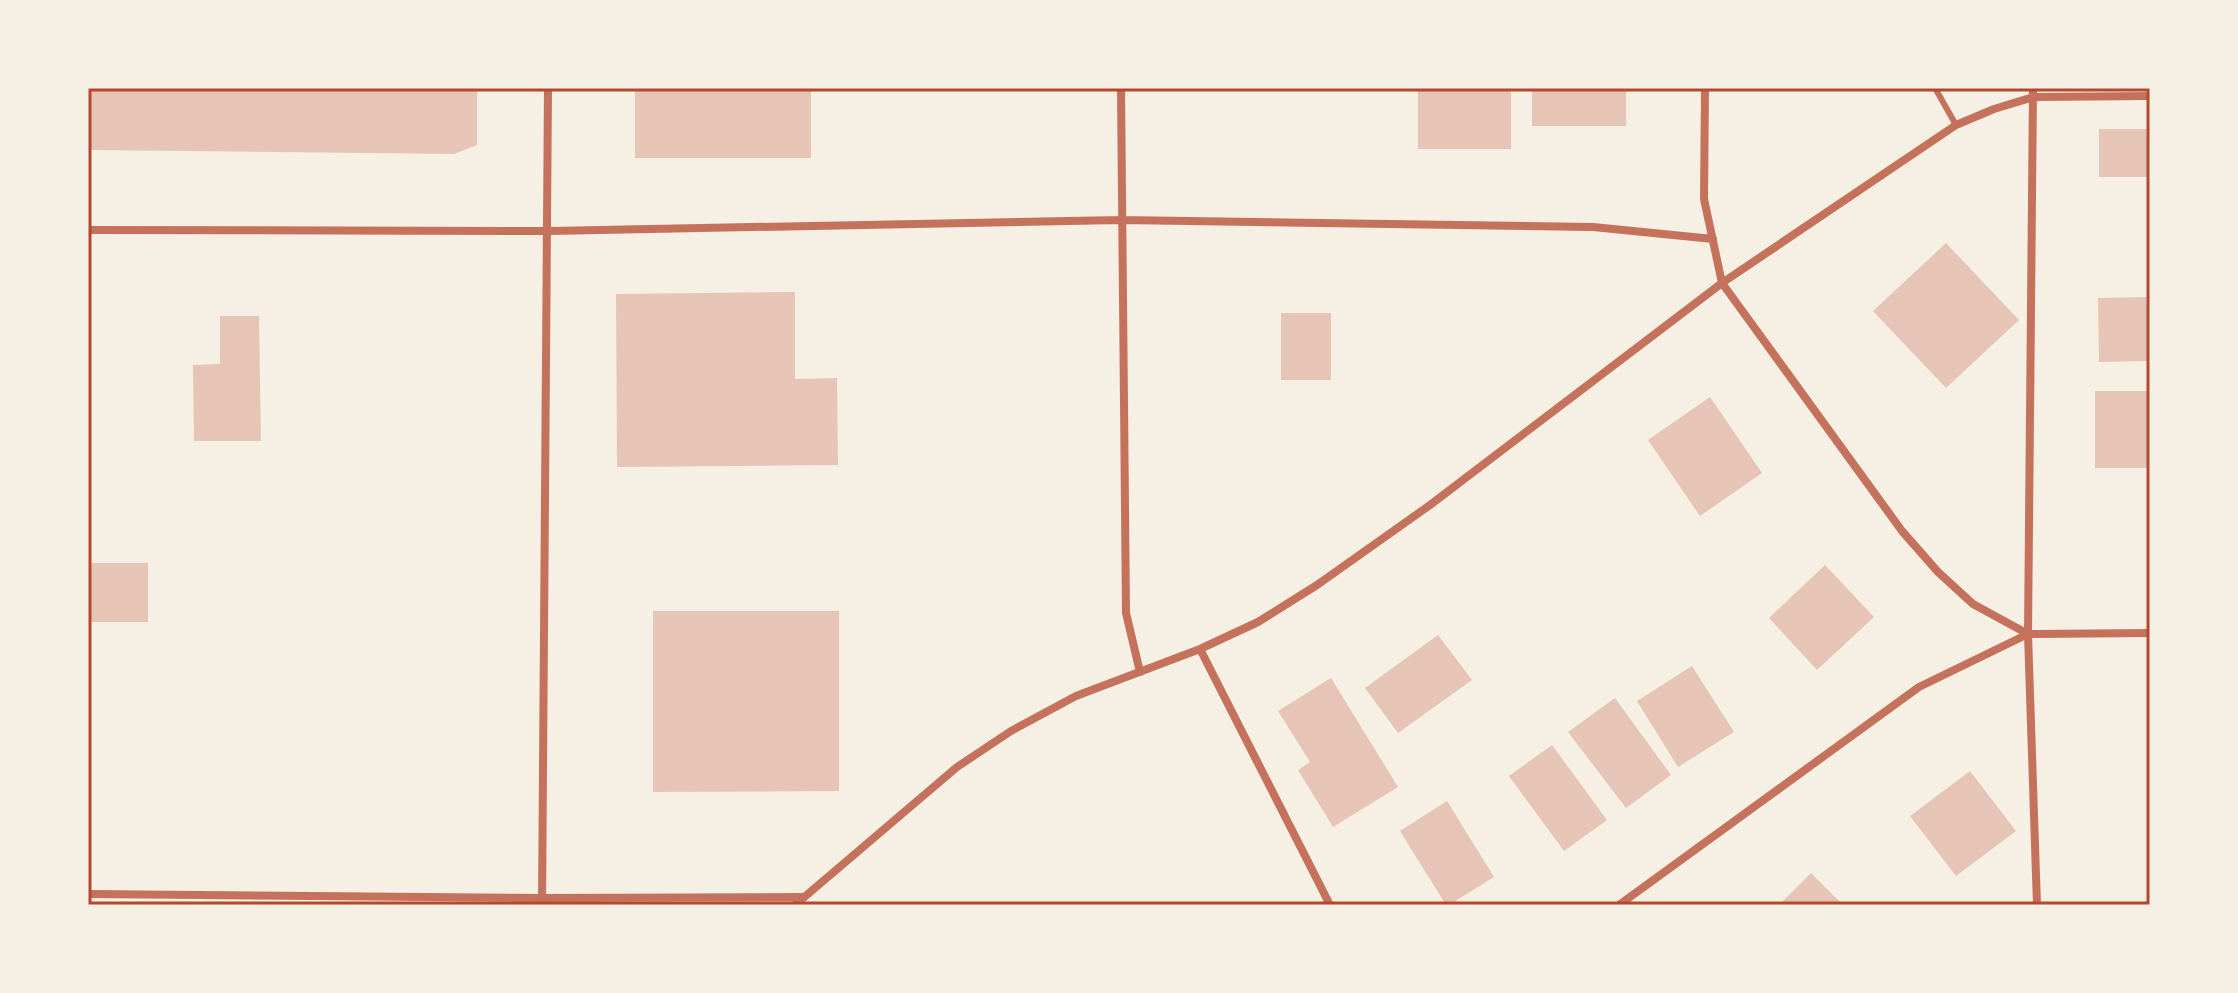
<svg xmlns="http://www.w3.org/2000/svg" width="2238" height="993" font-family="'Source Sans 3',sans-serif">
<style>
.building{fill:#e6c5b7}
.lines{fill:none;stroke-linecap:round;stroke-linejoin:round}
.service{stroke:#c5725c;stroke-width:6}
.minor{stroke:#c5725c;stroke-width:8}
.neatline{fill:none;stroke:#b5482f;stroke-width:3}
</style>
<rect width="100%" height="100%" fill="#f6efe4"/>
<!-- building -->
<path class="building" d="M88 88H477V145L454 154 88 150Z
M635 88H811V158H635Z
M1418 88H1511V149H1418Z
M1532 88H1626V126H1532Z
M2099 129H2150V177H2099Z
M1946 243 2019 320 1946 388 1873 311Z
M795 292V379L837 378 838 465 617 467 616 294Z
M2150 297V361L2099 362 2098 298Z
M1281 313H1331V380H1281Z
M220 316H259L261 441H194L193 365 220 364Z
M2095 391H2150V468H2095Z
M1710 397 1762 473 1700 516 1648 440Z
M88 563H148V622H88Z
M1825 565 1874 617 1817 670 1769 618Z
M653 611H839V791L653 792Z
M1438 635 1472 680 1398 733 1365 688Z
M1692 666 1734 732 1678 767 1637 701Z
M1331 678 1398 787 1333 827 1298 770 1310 762 1278 711Z
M1615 698 1671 775 1626 808 1568 732Z
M1552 745 1607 820 1564 851 1509 776Z
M1970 771 2016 831 1956 876 1910 816Z
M1447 801 1494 877 1449 905H1446L1400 831Z
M1811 873 1843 905H1779Z"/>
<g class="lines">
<!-- service -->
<path class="service" d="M1935 88 1956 125"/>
<!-- minor -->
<path class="minor" d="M1121 88 1126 613 1140 672
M1705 88 1704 199 1722 283 1902 531 1938 572 1973 604 2028 634
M2033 88 2028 634 2037 905
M88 230 549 231 1121 220 1593 227 1713 239
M1200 649 1330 905
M88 894 542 898 802 897
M542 905 548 88
M795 905 957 767 1011 731 1076 696 1200 649 1258 622 1317 585 1430 505 1722 283 1956 125 1994 109 2033 97 2150 96
M1619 905 1919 687 2028 634 2150 633"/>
</g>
<!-- border -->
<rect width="2238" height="993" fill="none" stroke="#f6efe4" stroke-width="180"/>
<rect x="90" y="90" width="2058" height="813" class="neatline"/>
</svg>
